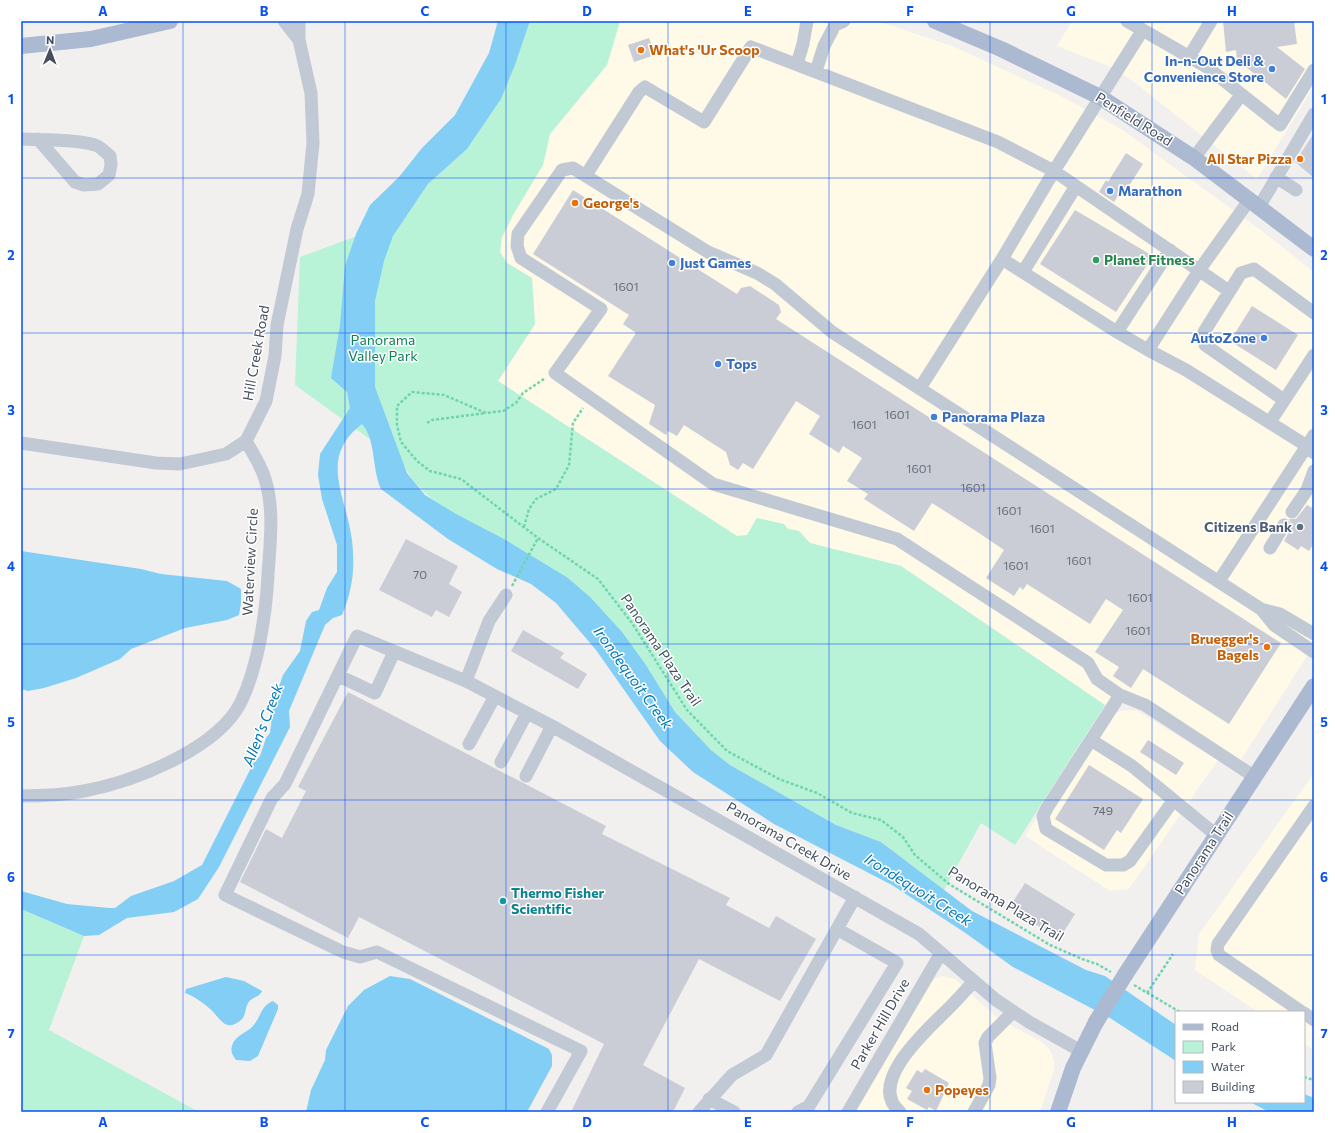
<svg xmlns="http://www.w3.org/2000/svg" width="1335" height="1133" font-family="Commissioner,sans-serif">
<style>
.commercial{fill:#fefae7}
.green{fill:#b9f3d7}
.water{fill:#82cef5}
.building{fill:#cacdd5}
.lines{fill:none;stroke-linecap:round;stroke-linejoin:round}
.path{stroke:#6ed5af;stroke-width:2.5;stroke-dasharray:3 2;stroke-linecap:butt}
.minor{stroke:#c1c9d5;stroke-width:13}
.major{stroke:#acbad1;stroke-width:16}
.major-bridge{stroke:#acbad1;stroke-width:16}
.grid{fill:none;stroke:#0751f3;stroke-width:1;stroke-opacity:0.55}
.food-dot{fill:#e8710a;stroke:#fff;stroke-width:1.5}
.shop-dot{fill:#3f7fe0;stroke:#fff;stroke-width:1.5}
.leisure-dot{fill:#2e9e5b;stroke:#fff;stroke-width:1.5}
.service-dot{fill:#5c6f8a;stroke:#fff;stroke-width:1.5}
.culture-dot{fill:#0f9aa8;stroke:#fff;stroke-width:1.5}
.labels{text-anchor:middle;stroke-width:3;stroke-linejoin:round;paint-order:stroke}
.number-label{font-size:12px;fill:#666e7c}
.food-label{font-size:14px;font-weight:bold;fill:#c56008;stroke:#fff;text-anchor:start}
.shop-label{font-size:14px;font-weight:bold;fill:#366cbe;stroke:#fff;text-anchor:start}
.street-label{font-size:14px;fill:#454f5e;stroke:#fff}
.leisure-label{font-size:14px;font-weight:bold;fill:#27864d;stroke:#fff;text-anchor:start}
.park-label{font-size:14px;fill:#0e8256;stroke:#fff}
.service-label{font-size:14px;font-weight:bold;fill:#4e5e75;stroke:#fff;text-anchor:end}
.culture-label{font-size:14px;font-weight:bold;fill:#0d838f;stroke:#fff;text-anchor:start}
.water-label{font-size:15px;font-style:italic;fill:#0079b7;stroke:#fff}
.neatline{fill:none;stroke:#0751f3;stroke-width:1.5}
.grid-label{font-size:13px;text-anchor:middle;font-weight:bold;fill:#0751f3}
</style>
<rect width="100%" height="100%" fill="#f2efef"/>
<!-- commercial -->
<path class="commercial" d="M620 21H872L890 25 952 46 1059 95 1121 129 1262 231 1314 272V645L1237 766 1151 710 1124 701 1105 705 901 566 810 543 799 531 788 529 757 518 747 535 737 536 498 381 535 324 532 278 507 263 500 252 502 237 513 215 543 165 550 134 607 65Z
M1072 21H1314V86L1257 179 1130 79 1106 65 1057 46Z
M1136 710 1218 760 1129 889 1110 891 1025 836 1100 721 1120 711Z
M1314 773V1050L1304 1043V1012H1258L1195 970 1199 934Z
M942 976 955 979 996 1017 1043 1043 1050 1050 1054 1060V1070L1040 1112H855L930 984 935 979Z"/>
<!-- green -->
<path class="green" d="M530 21H620L607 65 550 134 543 165 513 215 502 237 500 252 507 263 532 278 535 324 498 381 737 536 747 535 757 518 784 524 788 529 799 531 810 543 901 566 1105 705 1015 845 981 823 944 890 881 842 836 825 730 765 711 750 675 712 646 665 526 553C486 527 423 509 403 463L295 385 300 257 362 234 387 251 393 236 428 184 467 149 501 99 515 65Z
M21 909 84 936 49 1030 199 1112H21Z"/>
<!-- water -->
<path class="water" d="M498 21H530L515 65 501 99 467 149 428 184 393 236 384 261 375 301V387L407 473 425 495 456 514 504 539 568 578 591 598 622 632 646 665 675 712 711 750 730 765 836 825 881 842 972 911 1086 970 1105 976 1176 1025V1061L1110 1018 1013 967 964 932 892 885 774 824 693 772 660 741 596 650 556 603 531 584 497 569 448 539 381 489C372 470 376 439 362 424 318 458 346 495 352 540 355 568 353 589 342 615L333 618 325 625 289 711 290 727 219 867 198 899 174 912 127 918 99 935 84 936 21 909V891L67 904 109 908H115L131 896 174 881 202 865 254 762 260 756 266 738 270 733 274 701 283 675 300 651 306 621 312 612 319 610 327 588 337 572V545L322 499 318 475 320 454 350 408 347 392 331 378 340 325 345 266 356 234 370 205 399 177 422 148 455 115 489 53Z
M21 551 141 569 161 574 227 581 241 589V603L239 615 227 620 185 628 131 649 120 659 76 678 44 688 28 691 21 689Z
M390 976 410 979 549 1049 552 1055V1066L527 1112H306L311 1090 325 1060 326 1050 348 1006 364 990Z
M226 977 244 981 262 991C260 997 252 997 248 1003 245 1008 246 1016 241 1020 225 1034 220 1017 209 1008 202 1002 194 996 185 993L186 989Z
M273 1001 278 1005V1009L258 1056 250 1061 236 1060C233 1055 230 1052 232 1046 234 1036 246 1033 252 1027 261 1018 260 1006 273 1001Z
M1304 1094 1314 1098V1112H1269L1250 1102H1304Z"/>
<!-- building -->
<path class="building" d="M1223 21H1294L1297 44 1277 47 1305 69 1286 99 1237 60 1236 50 1226 52Z
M649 38 655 55 634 62 628 45Z
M1314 133V178L1295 162Z
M1126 153 1143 164 1127 189 1124 187 1114 202 1099 192 1106 180 1108 182Z
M573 190 737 294 741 288 750 286 779 305 781 312 776 319 1281 643 1229 724 1143 669 1131 688 1113 676 1119 667 1095 652 1123 610 1106 599 1090 624 1027 584 1023 590 1020 587 1014 596 986 578 1004 550 976 531 932 503 914 531 864 499 868 494 847 481 862 458 843 446 839 453 809 434 820 416 796 401 753 469 743 463 738 470 730 465 726 452 684 425 677 436 668 431 666 435 649 424 655 405 608 376 636 333 623 324 629 315 533 254Z
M1075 210 1153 256 1116 312 1040 264Z
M1252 306 1298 335 1276 370 1230 341Z
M1307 505 1314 509V543L1309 551 1301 546 1298 550 1284 541 1292 526 1289 519H1296Z
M406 539 458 566 449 584 462 592 449 617 436 610 432 617 379 590Z
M523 630 564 653 560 658 587 674 578 689 511 651Z
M348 692 606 826 602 834 730 898 726 905 769 928 776 916 816 939 780 1001 699 959 643 1065 685 1088 673 1112H571L604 1044 359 917 348 938 240 882 266 829 282 838 306 791 298 787Z
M1148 740 1184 763 1176 775 1140 752Z
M1089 765 1143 799 1121 833 1117 830 1104 850 1055 819Z
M1025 883 1075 914 1059 939 1009 908Z
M925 1069 949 1083 936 1111 929 1107 927 1110 907 1099 912 1091 906 1088 917 1070 922 1073Z"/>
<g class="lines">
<!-- path -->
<path class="path" d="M544 379 523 393 516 403 503 411 486 413 444 395 412 392 397 406V425L401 442 417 461 430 471 461 479 538 538 598 579 632 623 687 710 727 751 779 779 817 793 852 813 881 820 903 837 915 855 949 884 1050 945 1082 959 1097 964 1111 972
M427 423 432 420 486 413
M524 527 529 509 536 499 556 489 569 465 573 423 583 408
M512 586 538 538
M1134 985 1180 1012
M1147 993 1173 954
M1304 1077 1314 1080"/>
<!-- minor -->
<path class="minor" d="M284 21 299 40
M1127 21 1207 67 1280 125 1314 70
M1189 57 1211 21
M797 64 803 44 807 21
M816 71 824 46 835 25 844 21
M21 139H23C41 140 78 139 95 145 100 146 106 153 110 156L111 165 109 175 98 184 84 185 75 182 38 139
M1194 158 1241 95
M586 175 639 92 645 87 704 122 751 47 998 142 1054 171 1229 291
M1276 177 1296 190
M1259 207 1314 114
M1002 259 1117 332 1148 350 1186 370 1307 446 1314 453
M1023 272 1076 186
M1117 332 1170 250
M1148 350 1200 269 1250 199
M920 388 1002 259 1054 171 1142 31
M1284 400 1205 345 1204 332 1241 273 1254 269 1314 313
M1270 422 1314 355
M21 443 156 463 180 464 226 454 246 441 266 401 275 356 277 325 297 229 308 194 313 143 311 93 299 40V21
M1292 512 1307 490 1314 471
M1270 548 1284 525
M1219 581 1314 435
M1261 609 1280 614 1314 634
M339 676 375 693 394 652
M466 681 489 621 506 595
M1120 695 1047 808 1043 816 1046 829 1106 865H1123L1130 861 1173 801
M1091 740 1132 766 1216 835
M469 744 495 696
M501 762 527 713
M526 776 552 726
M1255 777 1145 705 1120 695 1097 679 1088 663 897 539 713 484 555 373 601 309 521 258 517 246 518 234 562 170 573 168 708 252 757 273 775 284 832 332 1261 609 1274 625 1314 652
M21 796C42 796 63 795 84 791 133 782 218 749 241 702 258 667 266 614 268 575 270 543 275 507 264 476 260 464 252 452 246 441
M1302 1012 1219 955 1217 950 1218 944 1314 806
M1304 1013 1314 1020
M709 1099 734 1112
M547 1112 581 1051 377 952 360 957 343 952 225 895 272 798 285 784 357 636 466 681 552 726 919 934 996 1000 1029 1022 1081 1051
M699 1112 732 1075 766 1055 855 897
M798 1112 809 1106 897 963 837 929
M848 1112 941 953
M900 1112C865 1083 929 1028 949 1008 958 999 966 990 974 981
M974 1112 989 1085 990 1078 985 1043 988 1037 1013 1012"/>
<!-- major -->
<path class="major" d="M935 21 1001 49 1100 97 1194 158 1314 249
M21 46 91 39 170 21
M1125 975 1314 686
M1058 1112 1073 1068 1096 1022"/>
<!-- major-bridge -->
<path class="major-bridge" d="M1096 1022 1125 975"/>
</g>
<!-- grid -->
<path class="grid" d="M183 21V1112M345 21V1112M506 21V1112M668 21V1112M829 21V1112M990 21V1112M1152 21V1112M21 178H1314M21 333H1314M21 489H1314M21 644H1314M21 800H1314M21 955H1314"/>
<!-- markers -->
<g class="food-dot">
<circle cx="641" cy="50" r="4"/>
<circle cx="1300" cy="159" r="4"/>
<circle cx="575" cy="203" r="4"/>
<circle cx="1267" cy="647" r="4"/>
<circle cx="927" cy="1090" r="4"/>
</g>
<g class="shop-dot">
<circle cx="1272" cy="69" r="4"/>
<circle cx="1110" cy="191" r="4"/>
<circle cx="672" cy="263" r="4"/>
<circle cx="1264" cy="338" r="4"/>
<circle cx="718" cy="364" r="4"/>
<circle cx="934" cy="417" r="4"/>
</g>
<circle class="leisure-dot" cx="1096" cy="260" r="4"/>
<circle class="service-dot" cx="1300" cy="527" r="4"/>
<circle class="culture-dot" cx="503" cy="901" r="4"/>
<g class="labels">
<!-- number labels -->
<g class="number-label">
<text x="626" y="291">1601</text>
<text x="897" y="419">1601</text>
<text x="864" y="429">1601</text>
<text x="919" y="473">1601</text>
<text x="973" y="492">1601</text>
<text x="1009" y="515">1601</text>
<text x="1042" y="533">1601</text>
<text x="1079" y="565">1601</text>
<text x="1016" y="570">1601</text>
<text x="420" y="579">70</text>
<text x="1140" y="602">1601</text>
<text x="1138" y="635">1601</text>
<text x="1103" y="815">749</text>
</g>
<!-- food labels -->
<g class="food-label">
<text x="649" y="55">What's 'Ur Scoop</text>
<text x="1292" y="164" text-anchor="end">All Star Pizza</text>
<text x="583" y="208">George's</text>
<text x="1259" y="644" text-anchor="end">Bruegger's<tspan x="1259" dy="16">Bagels</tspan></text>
<text x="935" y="1095">Popeyes</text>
</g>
<!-- shop labels -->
<g class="shop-label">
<text x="1264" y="66" text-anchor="end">In-n-Out Deli &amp;<tspan x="1264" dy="16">Convenience Store</tspan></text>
<text x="1118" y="196">Marathon</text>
<text x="680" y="268">Just Games</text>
<text x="1256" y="343" text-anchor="end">AutoZone</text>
<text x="726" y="369">Tops</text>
<text x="942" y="422">Panorama Plaza</text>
</g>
<!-- street labels -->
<g class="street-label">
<text transform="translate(1134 119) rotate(32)" y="5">Penfield Road</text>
<text transform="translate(256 353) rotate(-80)" y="5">Hill Creek Road</text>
<text transform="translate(250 562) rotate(-87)" y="5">Waterview Circle</text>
<text transform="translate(661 650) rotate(56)" y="5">Panorama Plaza Trail</text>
<text transform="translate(789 841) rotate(30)" y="5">Panorama Creek Drive</text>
<text transform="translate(1204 853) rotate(-57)" y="5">Panorama Trail</text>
<text transform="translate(1006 904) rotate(31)" y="5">Panorama Plaza Trail</text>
<text transform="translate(880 1024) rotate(-60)" y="5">Parker Hill Drive</text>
</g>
<!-- leisure labels -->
<g class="leisure-label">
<text x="1104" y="265">Planet Fitness</text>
</g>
<!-- park labels -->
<g class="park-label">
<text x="383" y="345">Panorama<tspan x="383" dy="16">Valley Park</tspan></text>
</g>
<!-- service labels -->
<g class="service-label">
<text x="1292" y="532">Citizens Bank</text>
</g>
<!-- culture labels -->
<g class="culture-label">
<text x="511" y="898">Thermo Fisher<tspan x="511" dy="16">Scientific</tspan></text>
</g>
<!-- water labels -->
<g class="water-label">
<text transform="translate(633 678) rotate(54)" y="5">Irondequoit Creek</text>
<text transform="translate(263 725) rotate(-69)" y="5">Allen's Creek</text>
<text transform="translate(918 890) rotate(32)" y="5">Irondequoit Creek</text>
</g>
</g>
<!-- border -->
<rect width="1335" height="1133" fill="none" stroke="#ffffff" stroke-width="44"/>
<!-- legend -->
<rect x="1175" y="1011" width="130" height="92" fill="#ffffff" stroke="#b5b9bf"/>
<rect x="1183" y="1024" width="20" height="6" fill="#acbad1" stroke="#b5b9bf"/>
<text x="1211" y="1031" font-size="12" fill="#454f5e">Road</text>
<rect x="1183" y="1041" width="20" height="12" fill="#b9f3d7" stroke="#b5b9bf"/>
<text x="1211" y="1051" font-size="12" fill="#454f5e">Park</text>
<rect x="1183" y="1061" width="20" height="12" fill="#82cef5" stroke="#b5b9bf"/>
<text x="1211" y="1071" font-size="12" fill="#454f5e">Water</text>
<rect x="1183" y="1081" width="20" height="12" fill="#cacdd5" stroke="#b5b9bf"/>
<text x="1211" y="1091" font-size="12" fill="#454f5e">Building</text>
<!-- north arrow -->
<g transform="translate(50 50) rotate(1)" stroke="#ffffff" stroke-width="3" paint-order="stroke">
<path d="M0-3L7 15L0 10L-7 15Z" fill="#454f5e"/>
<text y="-6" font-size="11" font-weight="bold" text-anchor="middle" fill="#454f5e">N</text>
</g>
<rect x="22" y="22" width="1291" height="1089" class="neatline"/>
<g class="grid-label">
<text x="103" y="16">A</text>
<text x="264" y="16">B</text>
<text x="425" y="16">C</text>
<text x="587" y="16">D</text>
<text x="748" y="16">E</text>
<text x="910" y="16">F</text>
<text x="1071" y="16">G</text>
<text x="1232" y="16">H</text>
<text x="11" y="104">1</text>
<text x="1324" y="104">1</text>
<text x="11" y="260">2</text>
<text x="1324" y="260">2</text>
<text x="11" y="415">3</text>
<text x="1324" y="415">3</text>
<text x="11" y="571">4</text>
<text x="1324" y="571">4</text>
<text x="11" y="727">5</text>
<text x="1324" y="727">5</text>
<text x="11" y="882">6</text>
<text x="1324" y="882">6</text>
<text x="11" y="1038">7</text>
<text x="1324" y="1038">7</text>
<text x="103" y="1127">A</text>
<text x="264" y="1127">B</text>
<text x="425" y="1127">C</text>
<text x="587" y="1127">D</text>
<text x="748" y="1127">E</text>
<text x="910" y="1127">F</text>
<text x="1071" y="1127">G</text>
<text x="1232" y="1127">H</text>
</g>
</svg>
